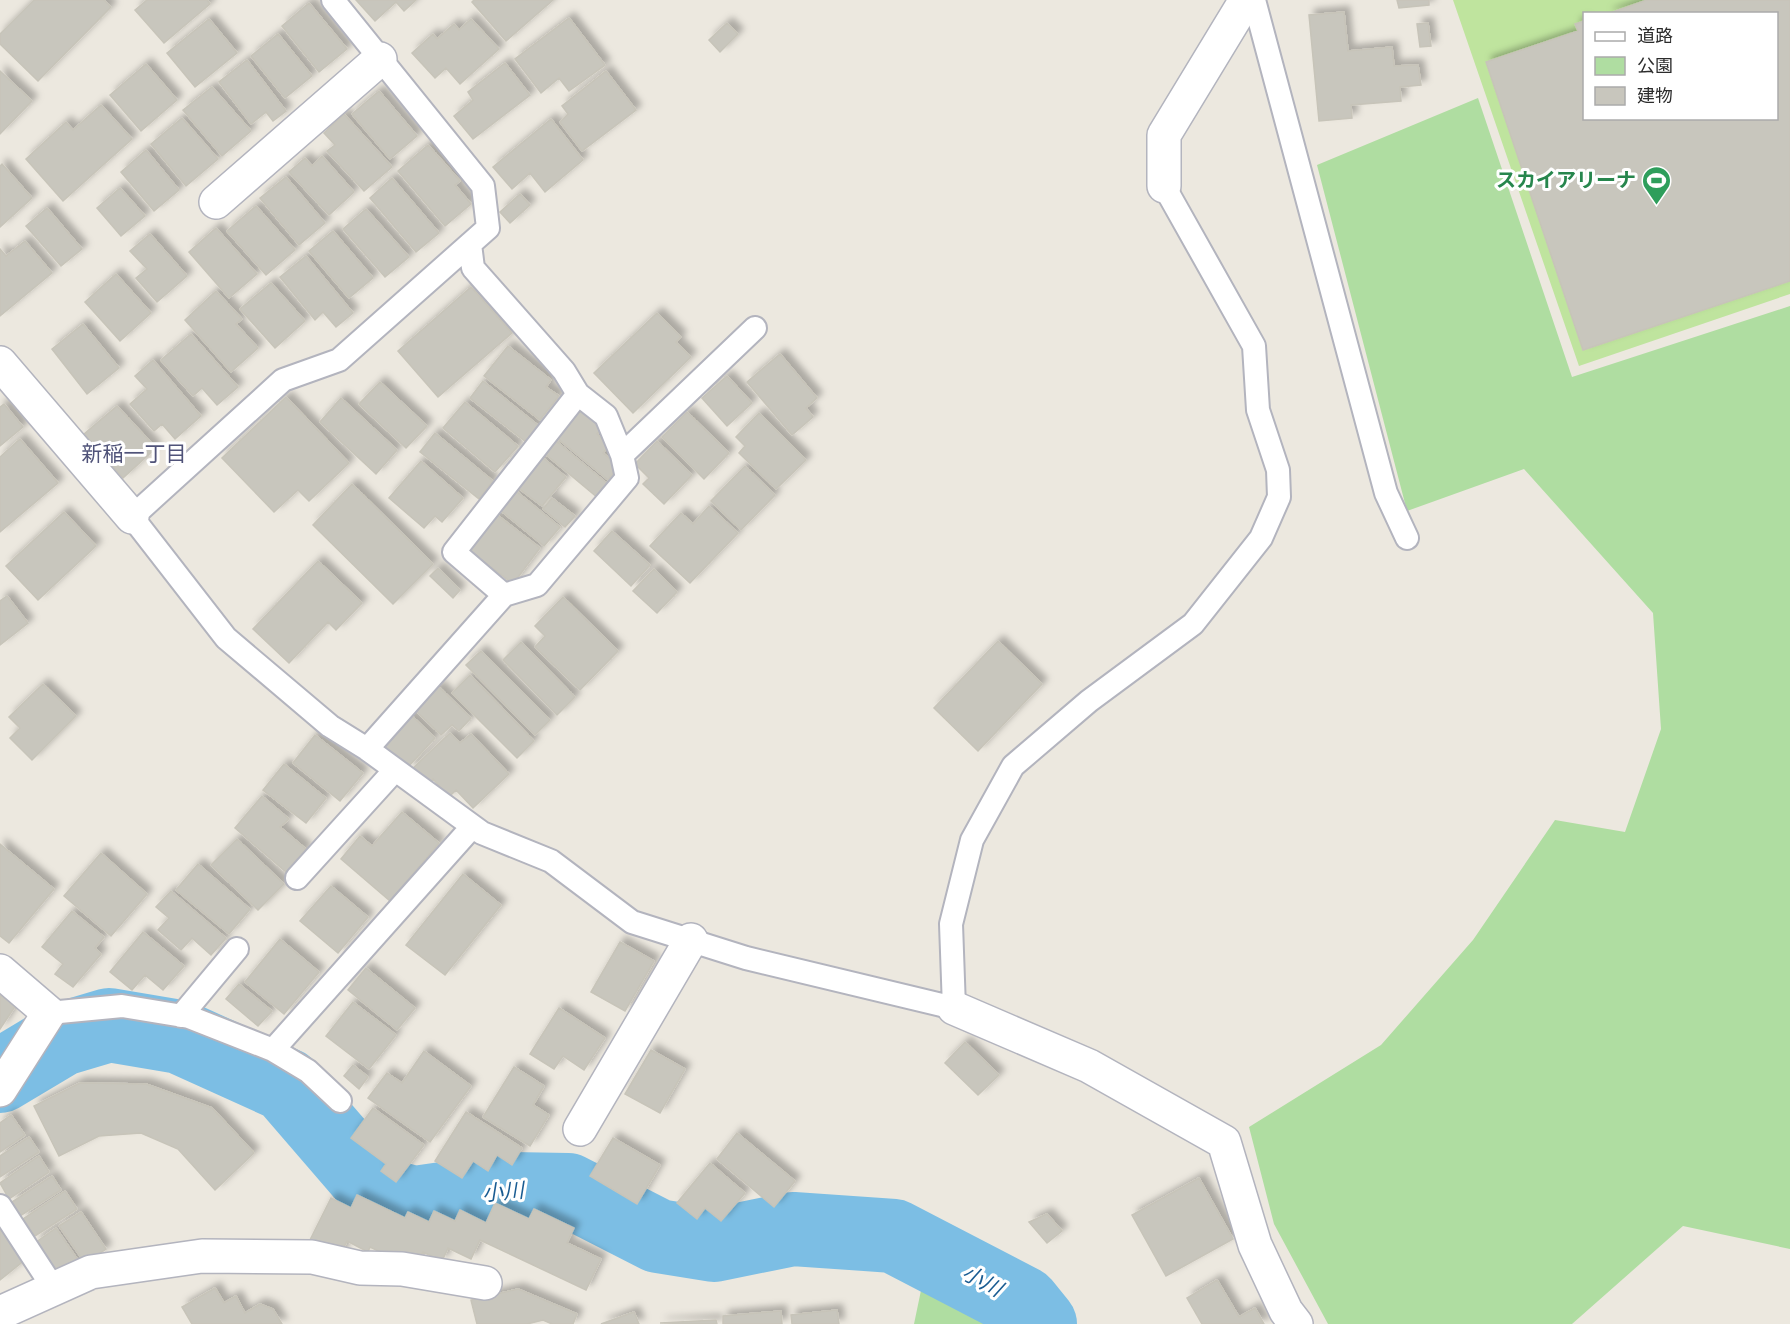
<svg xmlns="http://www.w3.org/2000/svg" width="1790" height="1324" font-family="Montserrat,'Noto Sans JP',sans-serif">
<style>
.green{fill:#afdda1}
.pitch{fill:#bfe49e;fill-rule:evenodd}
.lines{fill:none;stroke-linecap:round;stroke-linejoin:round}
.river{stroke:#7cbee4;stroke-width:74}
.building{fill:#c8c6bd;stroke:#c7c4b9;stroke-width:1.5;filter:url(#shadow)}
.lane-casing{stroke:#b3b4be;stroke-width:26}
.street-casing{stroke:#b3b4be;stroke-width:36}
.lane{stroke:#fff;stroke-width:22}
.street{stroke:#fff;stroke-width:33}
.labels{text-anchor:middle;stroke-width:6;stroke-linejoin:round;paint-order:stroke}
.leisure-label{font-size:20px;font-weight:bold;fill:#27864d;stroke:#fff;text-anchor:end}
.neighbourhood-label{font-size:21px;fill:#505379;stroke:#fff}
.water-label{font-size:21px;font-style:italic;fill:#1a5c92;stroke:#fff}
</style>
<defs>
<filter id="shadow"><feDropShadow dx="5.5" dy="-5.5" stdDeviation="3" flood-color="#0004"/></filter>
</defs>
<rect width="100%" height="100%" fill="#ece8df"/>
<!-- green -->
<path class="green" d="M1478 98 1572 377 1790 306V1249L1683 1226 1572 1324H1328L1274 1224 1249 1127 1381 1045 1473 940 1555 820 1625 832 1661 729 1653 613 1524 469 1407 511 1317 165Z
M924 1276 1012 1312 1022 1324H914Z"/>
<!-- pitch -->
<path class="pitch" d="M1453 0H1790V294L1579 366ZM1584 14H1776V118H1584Z"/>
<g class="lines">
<!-- river -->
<path class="river" d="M0 1076 62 1039 109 1025 180 1037 286 1085 380 1194 414 1203 511 1189 568 1190 658 1236 714 1245 793 1229 894 1236 1023 1303 1040 1324"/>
</g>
<!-- building -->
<path class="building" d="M34 0H104L111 7 38 81 0 44V34Z
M147 0H207L210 4 164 43 135 10Z
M356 0H416L404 11 396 2 375 21Z
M474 0H553L506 41 472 2Z
M1397 0H1429V5L1399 8Z
M1647 0H1790V281L1583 350 1486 62 1578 31 1575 24 1584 21V118H1776V14H1607Z
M309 3 347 49 319 72 282 26Z
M1344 12 1348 51 1392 47 1394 66 1418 65 1421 85 1400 87 1401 101 1351 105 1352 118 1319 121 1309 15Z
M569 18 605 65 569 91 559 78 541 93 515 59Z
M209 19 237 53 195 87 167 53Z
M471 19 499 49 460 84 446 68 435 78 412 53 433 34 437 39 454 24 459 30Z
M727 23 738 34 720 52 709 40Z
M1428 23 1431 46 1420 47 1417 24Z
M278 34 312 76 285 98 251 56Z
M247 60 286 111 273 121 266 112 251 124 219 82Z
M505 63 530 95 473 139 454 116 473 100 468 92Z
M146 64 177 100 141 131 110 95Z
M0 71 32 101 0 134Z
M606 71 636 110 582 151 560 122 568 114 562 106Z
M212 87 251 131 222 156 183 110Z
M379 91 417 136 390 159 352 114Z
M101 105 132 139 63 201 26 159 66 122 73 130Z
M344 114 392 167 364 191 327 151 335 145 324 133Z
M182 118 218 159 186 186 151 144Z
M551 119 583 160 545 192 530 173 512 189 493 167Z
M428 145 460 181 455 185 471 204 445 226 398 171Z
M146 150 179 190 154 211 121 172Z
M322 156 354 192 329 215 289 172 305 158 312 166Z
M2 164 32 198 0 227V166Z
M286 177 325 223 299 245 260 198Z
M392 178 439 233 416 252 370 198Z
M120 188 145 216 121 236 97 208Z
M520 194 530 205 510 223 500 212Z
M256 206 295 250 266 275 227 231Z
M47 208 82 249 61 266 26 226Z
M366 209 409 257 385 277 343 229Z
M216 228 257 274 229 298 189 252Z
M333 231 373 278 349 298 309 251Z
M150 234 187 276 157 302 136 278 147 269 130 251Z
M25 241 52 273 0 316V249L6 256Z
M306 256 353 313 336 327 323 312 315 320 280 277Z
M116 274 151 313 120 341 85 302Z
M271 283 305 321 275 348 240 309Z
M471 287 512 333 438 397 398 351Z
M216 291 242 319 236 324 258 348 231 372 185 320Z
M657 313 681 337 676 342 691 357 633 413 594 373Z
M83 324 119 368 87 394 52 349Z
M191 334 238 387 217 405 202 388 193 396 161 360Z
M508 346 551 380 546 387 559 396 540 420 484 376Z
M780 354 817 398 806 408 813 417 792 435 747 382Z
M153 360 201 416 175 439 162 424 154 431 130 404 147 389 135 376Z
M727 376 752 403 727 426 702 398Z
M483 381 539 426 526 442 470 398Z
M380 382 427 426 406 448 359 404Z
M286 397 349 463 309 501 298 490 274 512 222 458Z
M341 398 397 450 376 474 320 422Z
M465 402 518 446 495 472 443 428Z
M4 404 23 427 0 446V407Z
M117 406 156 448 123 478 84 434Z
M581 409 603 426 597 434 609 445 603 453 619 466 608 480 557 438Z
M687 412 729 453 704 479 662 437Z
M759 413 806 460 776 489 739 453 745 446 736 437Z
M435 433 493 481 479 499 420 452Z
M20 439 58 483 0 532V457Z
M555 440 609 485 598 498 544 453Z
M657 441 692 475 664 504 643 484 649 478 635 464Z
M542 457 566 477 542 506 517 487Z
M421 461 463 498 442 522 435 516 424 528 389 498Z
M745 466 775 495 741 530 711 501Z
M352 484 433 564 393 604 313 525Z
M516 491 560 527 544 546 500 510Z
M552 498 575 516 565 527 543 509Z
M709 506 738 533 690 583 650 546 681 513 693 524Z
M64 512 96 546 38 600 6 566Z
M496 514 540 548 513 584 468 549Z
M612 531 650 565 631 586 594 551Z
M318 561 362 603 336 630 328 622 289 663 253 629Z
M438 568 460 590 453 598 430 576Z
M654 569 677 592 657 613 633 591Z
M7 596 28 623 0 645V601Z
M563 597 618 651 580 690 535 647 545 636 535 626Z
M998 641 1042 684 978 751 934 708Z
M521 642 575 697 557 715 503 660Z
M481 651 550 720 535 735 466 665Z
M470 675 534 741 517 758 452 693Z
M43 684 76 716 32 760 10 738 20 728 9 717Z
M438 686 471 718 459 731 452 725 441 735 415 710Z
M410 714 435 738 408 767 382 744Z
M450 733 460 743 471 734 509 774 473 808 456 790 449 797 433 779 426 786 411 770Z
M315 735 363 773 340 801 293 763Z
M284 764 326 798 306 823 263 790Z
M262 796 289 819 280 827 306 849 286 872 235 828Z
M402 812 439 843 390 901 341 859 360 836 372 846Z
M237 839 284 884 258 910 211 865Z
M0 844 54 889 9 943 0 936Z
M101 853 147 894 111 936 64 896Z
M198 864 250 909 229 934 176 890Z
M463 874 501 905 445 975 406 945Z
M331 886 368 917 338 953 300 921Z
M171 891 226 938 211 955 192 938 181 950 158 930 169 918 156 907Z
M72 911 104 937 95 948 101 954 73 987 55 974 63 964 42 947Z
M143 932 184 966 163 990 145 975 132 990 110 972Z
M280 939 319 972 284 1014 245 982Z
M620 942 654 961 625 1011 591 992Z
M366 968 415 1008 397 1030 348 990Z
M239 984 272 1011 258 1026 226 999Z
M0 995 16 1005 0 1029Z
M353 1002 396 1035 369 1069 326 1036Z
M559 1008 605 1038 584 1070 563 1056 554 1069 530 1054Z
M965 1042 999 1075 978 1095 945 1063Z
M651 1050 685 1069 660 1113 625 1094Z
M424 1051 471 1086 430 1142 368 1098 387 1073 402 1083Z
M353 1065 368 1077 359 1089 344 1076Z
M514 1067 544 1086 533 1105 549 1115 530 1146 483 1117Z
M80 1083 146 1084 212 1108 254 1153 215 1190 178 1149 141 1133 99 1136 59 1156 34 1106Z
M373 1108 424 1145 396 1182 381 1171 386 1164 351 1138Z
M466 1112 522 1148 512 1165 497 1155 488 1171 473 1161 462 1178 435 1161Z
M11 1115 25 1135 0 1152V1123Z
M737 1133 795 1181 774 1207 717 1159Z
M29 1137 39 1152 0 1177V1156Z
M613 1138 660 1165 637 1204 590 1176Z
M39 1156 49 1172 9 1199 0 1183Z
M710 1163 745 1193 721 1221 705 1208 697 1219 677 1203Z
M52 1176 61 1190 20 1216 12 1202Z
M1199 1178 1233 1239 1166 1276 1132 1215Z
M65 1191 77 1209 35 1236 23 1219Z
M357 1195 405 1218 408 1212 429 1222 434 1211 455 1221 460 1210 486 1223 495 1203 529 1219 534 1209 574 1228 567 1243 601 1259 586 1290 480 1240 471 1259 448 1248 442 1261 423 1252 417 1262 395 1259 370 1247 368 1252 347 1241 340 1255 310 1240 331 1198 351 1208Z
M81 1212 106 1249 85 1263 59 1226Z
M1047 1214 1062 1231 1047 1243 1029 1222Z
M0 1228 25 1260 0 1280Z
M56 1228 80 1263 59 1278 35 1243Z
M1217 1280 1239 1317 1255 1308 1264 1324H1202L1187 1298Z
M215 1288 224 1303 236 1296 245 1313 260 1304 273 1309 282 1324H192L182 1307Z
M518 1289 577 1314 573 1324H552L543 1320 527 1324H477L471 1300Z
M837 1310 839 1324H792L791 1315Z
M781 1311 782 1324H723V1316Z
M634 1312 639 1324H601Z
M716 1320 717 1324 660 1323Z"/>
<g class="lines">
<defs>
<path id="lane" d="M333 0 483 186 488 228 339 360 283 380 132 517 226 638 330 726 367 749 482 833 551 861 632 922 746 958 954 1008 951 924 972 840 1013 766 1089 701 1193 624 1261 538 1279 497 1278 470 1258 410 1254 346 1164 186
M1254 0 1386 493 1407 538
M470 244 473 268 564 371 578 394
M622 455 755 328
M367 749 504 595 537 585 627 478 622 455 606 416 578 394 454 552 504 595
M297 878 395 770
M49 1013 122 1006 189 1017 273 1050 308 1071 340 1101
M181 1016 237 949
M273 1050 472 827
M0 1206 54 1289"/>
<path id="street" d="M1164 186V135L1246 0
M216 202 380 59
M0 363 132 517
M0 971 49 1013 0 1090
M954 1008 1089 1066 1224 1142 1255 1245 1286 1311 1296 1324
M580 1129 691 940
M0 1313 91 1272 202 1256 312 1257 360 1268 402 1269 485 1283"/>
</defs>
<!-- lane casing -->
<use href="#lane" class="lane-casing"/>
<!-- street casing -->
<use href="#street" class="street-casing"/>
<!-- lane -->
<use href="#lane" class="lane"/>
<!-- street -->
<use href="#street" class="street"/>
</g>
<!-- icons -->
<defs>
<symbol id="stadium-pin" viewBox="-11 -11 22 30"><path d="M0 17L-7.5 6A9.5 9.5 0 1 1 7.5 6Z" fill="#2e9e5b" stroke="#fff"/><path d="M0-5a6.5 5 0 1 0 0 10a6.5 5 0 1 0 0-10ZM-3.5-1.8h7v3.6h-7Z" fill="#fff"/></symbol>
</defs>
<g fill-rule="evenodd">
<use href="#stadium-pin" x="1640" y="164" width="33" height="45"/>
</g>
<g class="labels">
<!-- leisure labels -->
<g class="leisure-label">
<text x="1636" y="187">スカイアリーナ</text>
</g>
<!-- neighbourhood labels -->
<g class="neighbourhood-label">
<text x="134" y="461">新稲一丁目</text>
</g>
<!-- water labels -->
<g class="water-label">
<text transform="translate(503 1192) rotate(-5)" y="7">小川</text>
<text transform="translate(982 1281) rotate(28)" y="7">小川</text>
</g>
</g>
<!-- legend -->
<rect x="1583" y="12" width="195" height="108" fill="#ffffff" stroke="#ababab" stroke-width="1.5"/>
<rect x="1595" y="32" width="30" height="9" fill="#ffffff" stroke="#ababab" stroke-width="1.5"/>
<text x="1637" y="42" font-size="18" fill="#2c2c2c">道路</text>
<rect x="1595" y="57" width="30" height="18" fill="#afdda1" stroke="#ababab" stroke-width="1.5"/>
<text x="1637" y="72" font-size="18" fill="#2c2c2c">公園</text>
<rect x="1595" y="87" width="30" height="18" fill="#c8c6bd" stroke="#ababab" stroke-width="1.5"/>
<text x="1637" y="102" font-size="18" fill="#2c2c2c">建物</text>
</svg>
